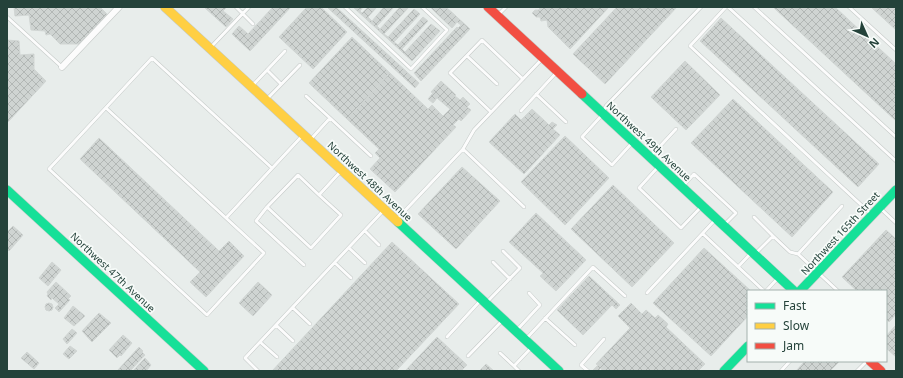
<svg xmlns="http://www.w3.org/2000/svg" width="903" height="378" font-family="'Noto Sans',sans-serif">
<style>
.building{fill:url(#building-cross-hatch);stroke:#d1d6d4}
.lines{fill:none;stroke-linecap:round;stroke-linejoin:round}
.lane-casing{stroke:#c5cac8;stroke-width:4}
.street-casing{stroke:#c5cac8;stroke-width:7}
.fast-casing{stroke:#c3cbc8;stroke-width:10}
.slow-casing{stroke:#c3cbc8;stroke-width:10}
.jam-casing{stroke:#c3cbc8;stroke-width:10}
.lane{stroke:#fcfcfc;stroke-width:3}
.street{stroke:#fcfcfc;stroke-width:6}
.fast{stroke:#16e098;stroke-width:9}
.slow{stroke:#ffcf43;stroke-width:9}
.jam{stroke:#f24e42;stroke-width:9}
.labels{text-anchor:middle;stroke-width:3.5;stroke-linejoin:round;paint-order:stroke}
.street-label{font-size:10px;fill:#24423a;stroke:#f7fbf9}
</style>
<defs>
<pattern id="building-cross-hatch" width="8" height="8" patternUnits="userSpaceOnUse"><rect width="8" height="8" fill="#cfd4d2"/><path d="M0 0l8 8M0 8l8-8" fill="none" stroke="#b2b7b5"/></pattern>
</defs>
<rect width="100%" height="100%" fill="#e8edeb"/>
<!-- building -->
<path class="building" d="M14 7H100L107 14 79 44H60L50 34 46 35 45 31 31 30 29 15 15 16Z
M204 7H227L223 11 233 19 226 27Z
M273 7H291L250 51 232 34 239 26 248 34Z
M307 7H321L347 32 313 69 279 37Z
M327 7H336L419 83 415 88Z
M353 7H363L360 11 362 13 368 7H377L368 17 372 21 384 7H394L377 26 380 29 400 7H409L384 34 388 37 414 9 420 14 394 42 398 45 423 17 428 21 402 49 405 52 431 24 440 31 412 61Z
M430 7H446L470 29 421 81 414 73 457 27 458 28 461 25 457 22 452 28Z
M540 7H609L570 49 548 27 547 20 541 21 540 17H536L532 13 535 10H539Z
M617 7H677L605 84 573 54Z
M773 7H835L896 64V121Z
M871 7H896V30Z
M721 18 879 164 858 187 700 41Z
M352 37 390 73 347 119 309 83Z
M7 40 19 41 20 55 34 54V69L46 81 7 123Z
M685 61 720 95 686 130 651 97Z
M390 73 428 109 432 105 443 116 450 109 437 98 433 103 428 99 433 93 431 92 441 81 456 95 455 96 460 100 463 97 470 104 467 107 471 110 461 121 459 119 453 125 456 127 395 192 370 169 380 158 375 153 379 149 347 119Z
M733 99 833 192 792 237 691 143Z
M532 109 549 125 552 122 557 125 553 129 560 135 524 174 489 142 515 114 521 120Z
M565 136 609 178 565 225 521 182Z
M99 138 219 251 229 241 244 256 206 297 190 282 200 272 80 159Z
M462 167 500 201 456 249 418 214Z
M613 185 674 243 632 287 571 229Z
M536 213 586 260 556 291 540 276 543 273 509 242Z
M13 226 23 235 9 251 7 249V232Z
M886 230 896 239V314L889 322 886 319V291H857L842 277Z
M392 242 459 304 396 371H272Z
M704 248 751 291H748V316L711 356 653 303Z
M52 262 61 270 48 286 39 278Z
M589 276 620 305 616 309 612 305 583 335 557 310Z
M56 282 71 296 68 299 70 300 59 312 55 308 59 304 52 298 51 300 47 296 48 294 47 292Z
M258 282 272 295 253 316 239 303Z
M631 303 642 314 646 310 655 318 658 315 668 324 666 327 705 364 698 371H602L601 368 598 371H592L598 365 596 364 630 328 618 316Z
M45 307a4 4 0 1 1 8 0a4 4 0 1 1-8 0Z
M73 306 85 316 74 326 64 318Z
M99 313 111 323 92 342 82 331Z
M896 325V357L886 348V336Z
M72 329 77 333 67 344 63 339Z
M123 335 132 343 121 356 120 355 117 358 109 350Z
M437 337 467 365 461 371H405Z
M70 346 77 351 69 359 63 354Z
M139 347 143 351 142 352 145 355 130 371H117Z
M27 352 39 363 34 369 21 358Z
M145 358 151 365 146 371H133Z
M805 361H838L839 362 830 371H796Z
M486 364 494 371H479Z"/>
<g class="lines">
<defs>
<path id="lane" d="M236 7 253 24
M345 7 411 69 447 30 422 7
M726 7 690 46 871 214
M728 7 896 161
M754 7 896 137
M849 7 896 50
M499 14 506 7
M7 17 62 67
M211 47 249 7
M467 56 497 84
M267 70 281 84
M253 85 285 51
M536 94 566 122
M306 96 330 118
M267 99 300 65
M106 108 226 218
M521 111 556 73
M491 112 450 73 482 40 523 79
M311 139 330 118 371 156
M632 143 612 165 582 137 603 114 606 106 701 7
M463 149 474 130 542 59
M651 156 676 129
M658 167 639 188 681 228 701 207
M272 168 152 58 49 169 207 315 264 253 226 218 302 136
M683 186 694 174 736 213 725 224
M319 195 298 175 267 207 311 248 341 215 319 195 341 171
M267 207 256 221 304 265
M880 208 896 223
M754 217 773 236
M397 219 463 149 524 207
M365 231 379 245
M703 234 764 291
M349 248 365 263
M756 253 773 236 790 252 798 254
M493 262 510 279
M335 263 351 278
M738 267 751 253
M766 291 778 278
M838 291 798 254 842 206
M647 293 715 220
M487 302 520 268 503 251
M293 308 310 324
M545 318 575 345
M276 325 293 341
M517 330 540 305 529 293
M447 337 480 301
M526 339 593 267 625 296
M260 342 277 357
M500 353 514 366
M468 356 502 321
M258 371 245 358 383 211
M519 371 514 366 531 348
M588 371 581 365 604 339
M781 371 790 361
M857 371 867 361"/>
<path id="street" d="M62 67 119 7"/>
<path id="fast" d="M582 94 794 291
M7 190 204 371
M398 222 559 371
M800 291 896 190
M724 371 748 346"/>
<path id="slow" d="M165 7 398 222"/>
<path id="jam" d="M488 7 582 94
M870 361 881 371"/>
</defs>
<!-- lane casing -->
<use href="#lane" class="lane-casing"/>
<!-- street casing -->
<use href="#street" class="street-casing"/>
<!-- fast casing -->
<use href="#fast" class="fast-casing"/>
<!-- slow casing -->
<use href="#slow" class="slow-casing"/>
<!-- jam casing -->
<use href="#jam" class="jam-casing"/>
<!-- lane -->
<use href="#lane" class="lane"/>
<!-- street -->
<use href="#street" class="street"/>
<!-- fast -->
<use href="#fast" class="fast"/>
<!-- slow -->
<use href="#slow" class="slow"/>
<!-- jam -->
<use href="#jam" class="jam"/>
</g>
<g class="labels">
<!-- street labels -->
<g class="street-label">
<text transform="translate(649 141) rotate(43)" y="4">Northwest 49th Avenue</text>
<text transform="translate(370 181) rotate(43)" y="4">Northwest 48th Avenue</text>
<text transform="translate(840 233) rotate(-47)" y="4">Northwest 165th Street</text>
<text transform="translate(113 272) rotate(43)" y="4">Northwest 47th Avenue</text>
</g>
</g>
<!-- border -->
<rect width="903" height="378" fill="none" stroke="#24423a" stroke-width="16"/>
<!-- legend -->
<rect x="747" y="290" width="140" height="72" fill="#f7fbf9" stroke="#a3b1ad"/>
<rect x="755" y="303" width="20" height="6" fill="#16e098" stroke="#a3b1ad"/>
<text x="783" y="310" font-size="12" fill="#24423a">Fast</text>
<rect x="755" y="323" width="20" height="6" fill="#ffcf43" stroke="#a3b1ad"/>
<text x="783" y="330" font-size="12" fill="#24423a">Slow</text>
<rect x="755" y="343" width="20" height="6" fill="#f24e42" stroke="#a3b1ad"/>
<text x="783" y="350" font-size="12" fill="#24423a">Jam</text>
<!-- north arrow -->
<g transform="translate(867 36) rotate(135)" stroke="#f7fbf9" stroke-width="3" paint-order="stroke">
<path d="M0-3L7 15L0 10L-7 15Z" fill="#24423a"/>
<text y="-6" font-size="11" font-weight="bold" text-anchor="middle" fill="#24423a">N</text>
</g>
</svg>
